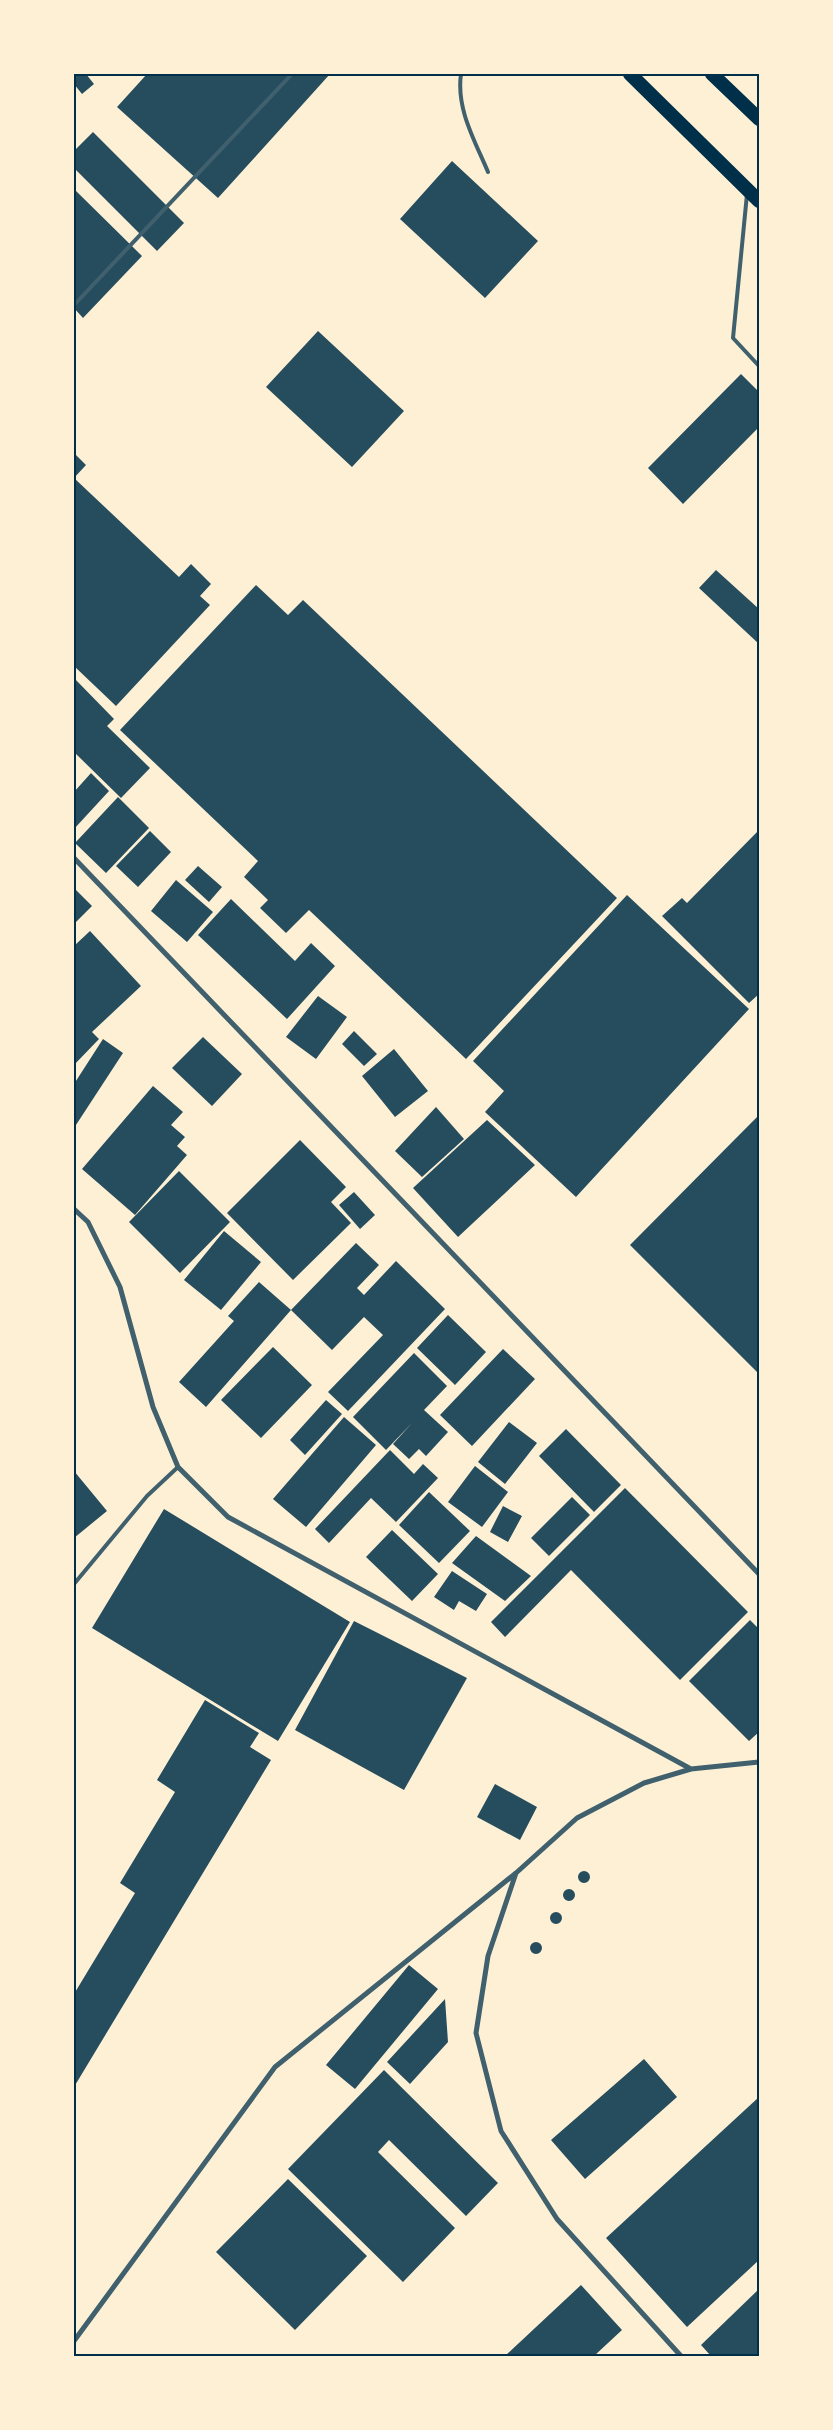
<svg xmlns="http://www.w3.org/2000/svg" width="833" height="2430" font-family="'PT Sans',sans-serif">
<style>
.building{fill:#264d5e}
.lines{fill:none;stroke-linecap:round;stroke-linejoin:round}
.service{stroke:#3f606c;stroke-width:4}
.minor{stroke:#3f606c;stroke-width:5}
.trunk{stroke:#003049;stroke-width:14}
.neatline{fill:none;stroke:#003049;stroke-width:2}
</style>
<rect width="100%" height="100%" fill="#fdf0d5"/>
<!-- building -->
<path class="building" d="M74 74H86L94 84 82 94 74 84Z
M147 74H330L218 198 117 107Z
M93 132 184 223 157 251 74 168V151Z
M452 161 538 241 485 298 400 219Z
M74 189 142 256 83 318 74 308Z
M318 331 404 411 352 467 266 387Z
M741 374 759 392V427L683 504 648 468Z
M74 453 86 465 74 478 179 577 191 564 211 584 200 596 210 605 116 706 74 666Z
M716 570 759 609V644L699 588Z
M256 585 288 615 303 600 617 898 466 1059 309 910 286 933 260 908 268 900 244 877 258 861 120 730Z
M74 678 114 719 107 726 150 768 121 798 74 752Z
M91 773 109 791 74 829V792Z
M118 797 149 828 106 873 75 843Z
M759 830V994L749 1003 662 916 682 898 687 903Z
M150 831 171 852 138 887 116 866Z
M198 866 222 887 209 902 185 880Z
M176 880 213 912 187 942 151 911Z
M74 888 92 906 74 924Z
M627 895 749 1009 576 1197 485 1112 504 1091 473 1061Z
M231 899 295 961 311 943 335 966 287 1019 198 935Z
M90 931 141 986 92 1032 99 1039 74 1065V946Z
M318 996 347 1017 316 1059 286 1037Z
M354 1031 377 1054 364 1066 342 1044Z
M203 1037 242 1074 212 1106 172 1068Z
M103 1039 123 1053 74 1128V1084Z
M394 1049 428 1091 395 1117 362 1076Z
M153 1086 183 1112 171 1125 185 1137 177 1146 187 1155 135 1215 82 1169Z
M436 1107 464 1139 422 1177 395 1151Z
M759 1115V1374L630 1245Z
M487 1120 535 1165 458 1237 413 1188Z
M300 1140 346 1187 331 1202 351 1223 293 1280 227 1213Z
M179 1171 230 1222 180 1273 129 1222Z
M354 1192 375 1215 360 1229 339 1205Z
M224 1231 261 1262 221 1310 184 1280Z
M356 1243 379 1265 357 1288 364 1295 396 1261 445 1309 348 1411 328 1392 383 1335 364 1317 332 1350 291 1310Z
M259 1282 291 1310 206 1407 179 1382 234 1321 228 1316Z
M448 1315 486 1352 455 1385 417 1348Z
M273 1347 312 1385 261 1438 221 1400Z
M503 1349 535 1379 472 1446 440 1415Z
M414 1353 447 1386 424 1410 448 1432 426 1456 419 1449 409 1459 393 1444 412 1423 386 1450 353 1417Z
M326 1400 342 1414 305 1455 290 1440Z
M344 1417 376 1445 306 1527 273 1499Z
M509 1422 537 1443 505 1484 478 1462Z
M566 1429 621 1485 594 1512 539 1456Z
M390 1450 414 1474 423 1464 438 1478 396 1522 371 1498 329 1543 315 1529Z
M475 1466 508 1492 482 1527 448 1502Z
M74 1471 107 1511 74 1538Z
M625 1488 748 1612 680 1680 571 1570 505 1637 491 1622Z
M429 1492 470 1531 439 1563 399 1525Z
M572 1497 590 1515 549 1556 531 1538Z
M503 1506 522 1516 508 1542 490 1532Z
M164 1509 350 1622 278 1741 92 1628Z
M392 1530 438 1574 412 1601 366 1557Z
M476 1536 531 1576 505 1601 452 1563Z
M452 1571 487 1594 476 1611 459 1601 454 1610 434 1597Z
M750 1620 759 1629V1732L749 1741 689 1681Z
M354 1621 467 1678 404 1790 295 1730Z
M205 1700 259 1733 250 1747 271 1760 74 2087V1994L135 1893 120 1883 175 1792 157 1780Z
M495 1784 537 1807 520 1840 477 1817Z
M578 1877a6 6 0 1 1 12 0a6 6 0 1 1-12 0Z
M563 1895a6 6 0 1 1 12 0a6 6 0 1 1-12 0Z
M550 1918a6 6 0 1 1 12 0a6 6 0 1 1-12 0Z
M530 1948a6 6 0 1 1 12 0a6 6 0 1 1-12 0Z
M409 1965 438 1989 355 2089 326 2065Z
M445 1999 448 2042 410 2084 387 2062Z
M644 2059 677 2097 585 2179 551 2140Z
M384 2070 498 2183 466 2216 389 2140 378 2152 455 2228 403 2282 288 2169Z
M759 2097V2260L687 2327 606 2238Z
M288 2179 367 2256 295 2330 216 2252Z
M581 2285 622 2330 594 2356H505Z
M759 2289V2356H711L701 2345Z"/>
<g class="lines">
<!-- service -->
<path class="service" d="M461 74C456 109 475 141 488 172
M747 194 733 338 759 366
M74 305 292 74
M74 1584 147 1496 178 1467"/>
<!-- minor -->
<path class="minor" d="M74 858 759 1574
M74 1209 88 1222 120 1287 153 1407 178 1467 228 1517 691 1769
M516 1873 488 1956 476 2033 501 2131 557 2219 681 2356
M74 2341 275 2067 516 1873 577 1818 644 1783 691 1769 759 1762"/>
<!-- trunk -->
<path class="trunk" d="M630 74 759 201
M712 74 759 119"/>
</g>
<!-- border -->
<rect width="833" height="2430" fill="none" stroke="#fdf0d5" stroke-width="150"/>
<rect x="75" y="75" width="683" height="2280" class="neatline"/>
</svg>
